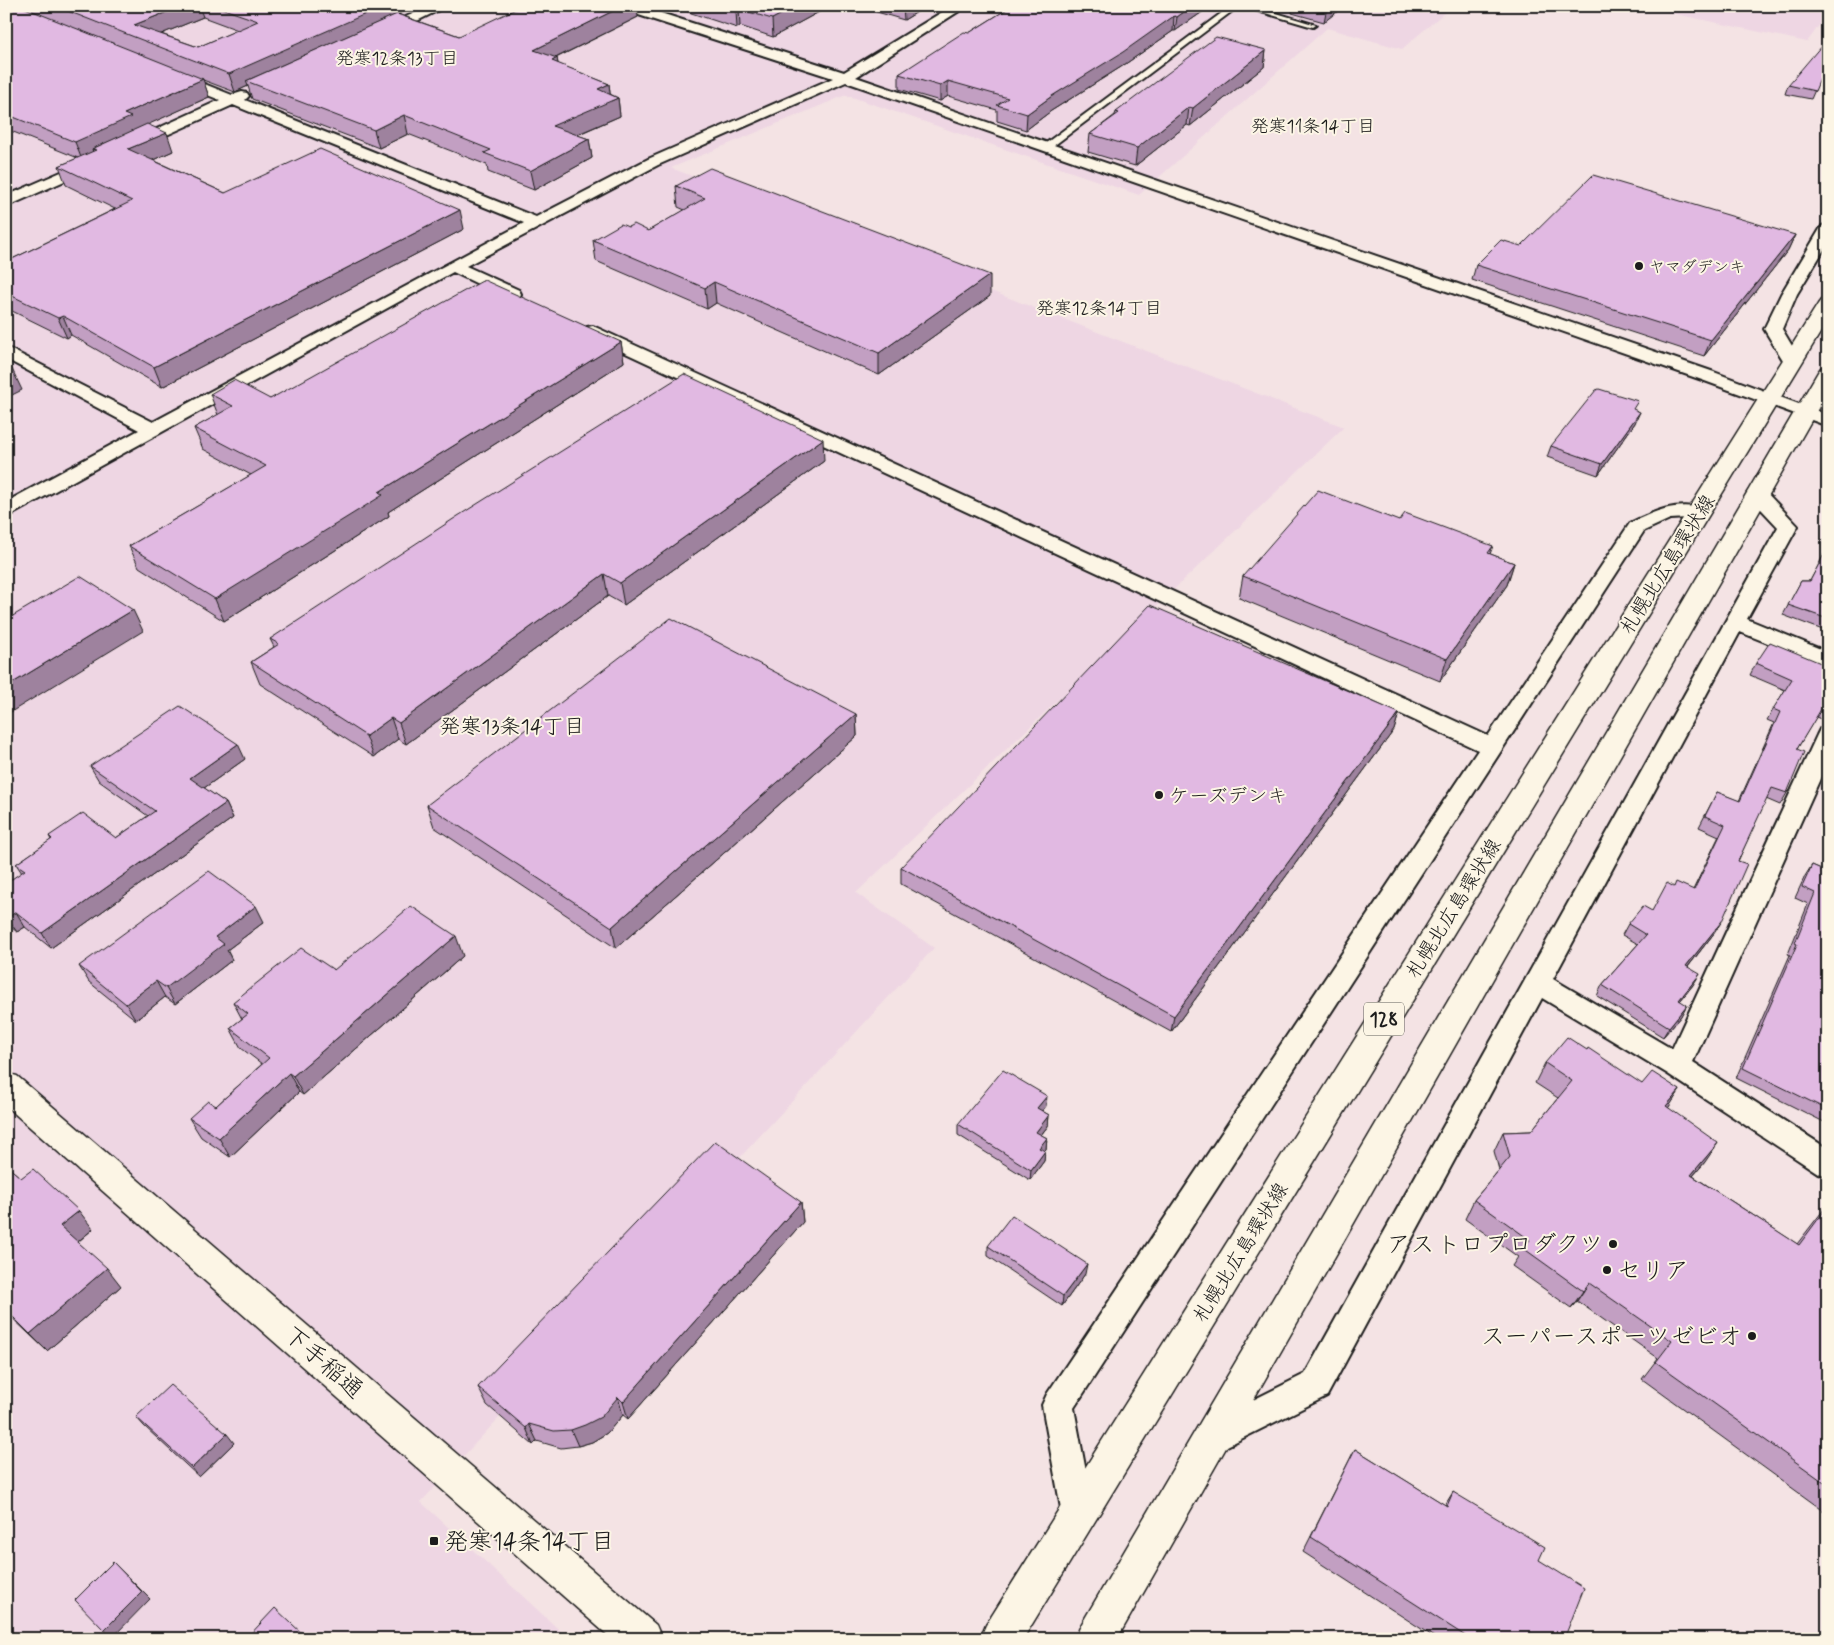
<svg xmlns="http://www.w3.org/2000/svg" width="1834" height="1645" font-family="Mynerve,'Klee One',sans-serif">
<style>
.built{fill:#eed6e3}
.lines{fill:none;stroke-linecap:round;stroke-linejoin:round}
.lane-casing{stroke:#1c1c1c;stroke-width:4}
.street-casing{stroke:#1c1c1c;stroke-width:4}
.secondary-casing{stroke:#1c1c1c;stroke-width:3}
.primary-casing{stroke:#1c1c1c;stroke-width:3}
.lane{fill:#fcf5e5;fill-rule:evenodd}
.street{fill:#fcf5e5;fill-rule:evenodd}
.secondary{fill:#fcf5e5;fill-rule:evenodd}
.primary{fill:#fcf5e5;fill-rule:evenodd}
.wall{fill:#c29fc2;stroke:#1c1c1c;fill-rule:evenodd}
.shaded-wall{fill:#9e829e;stroke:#1c1c1c}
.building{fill:#e1b9e2;stroke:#1c1c1c}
.poi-dot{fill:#1c1c1c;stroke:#fcf5e5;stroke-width:2}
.labels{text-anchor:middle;stroke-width:4;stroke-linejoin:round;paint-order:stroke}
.far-poi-label{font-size:16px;fill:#1c1c1c;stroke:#fcf5e5;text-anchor:start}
.far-neighbourhood-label{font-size:18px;fill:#1c1c1c;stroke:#fcf5e5}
.shield{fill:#fcf5e5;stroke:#5f5d58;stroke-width:1}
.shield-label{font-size:19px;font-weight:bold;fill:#1c1c1c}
.street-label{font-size:20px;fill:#1c1c1c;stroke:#fcf5e5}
.poi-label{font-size:20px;fill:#1c1c1c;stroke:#fcf5e5;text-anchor:start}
.neighbourhood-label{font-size:21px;fill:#1c1c1c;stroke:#fcf5e5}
.near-poi-label{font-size:24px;fill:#1c1c1c;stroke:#fcf5e5;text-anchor:end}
.near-street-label{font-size:24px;fill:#1c1c1c;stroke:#fcf5e5}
</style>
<rect width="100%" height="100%" fill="#f4e3e4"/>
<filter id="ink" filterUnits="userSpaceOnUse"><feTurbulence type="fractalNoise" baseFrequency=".02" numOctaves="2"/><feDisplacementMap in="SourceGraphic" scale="10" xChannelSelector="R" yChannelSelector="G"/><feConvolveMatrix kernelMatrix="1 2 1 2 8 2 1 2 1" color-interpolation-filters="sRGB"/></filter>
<g filter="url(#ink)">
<!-- built -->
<path class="built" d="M6 6H1452L1402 49 1327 28 1139 195 846 95 671 168 1344 427 856 893 934 948 421 1502 569 1639H6Z
M1638 6H1828V13L1807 42Z"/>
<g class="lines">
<defs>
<path id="lane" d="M1231 6H1239L1048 150H1042V146Z
M1241 6H1253L1316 25 1313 27Z"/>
<path id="street" d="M430 6H447L389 35H379L377 32 379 29Z
M619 6H639L844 72 952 6H967L856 77 1714 372 1828 415V426L1702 380 846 82 658 165 466 266 519 290 521 294 519 298H507L453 272 13 514 6 516V502L139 430 6 359V347L153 422 524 223 233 105 138 148H128L126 145 128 142 220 100 172 81 170 78 172 75H182L232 95 242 92 247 93 249 96 245 100 536 217 648 159 833 78 620 9Z
M91 159 96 161 99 164 96 167 6 207V196Z
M1828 224V243L1797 294 1782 329 1801 361 1798 365 1792 366 1786 365 1764 329 1781 294 1820 229 1822 226Z
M593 326 1488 736 1630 523C1655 511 1676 501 1705 509L1708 513 1705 517 1670 519 1644 531 1074 1408 1094 1514 1090 1526 1078 1530 1066 1526 1062 1514 1042 1405 1047 1394 1478 750 587 335 584 331 587 327Z
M1757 488 1764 490 1798 526 1747 619 1828 652V667L1740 632 1553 979 1672 1049 1817 735 1820 729 1828 727V761L1693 1062 1828 1149V1176L1818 1173 1668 1074 1542 998 1327 1396 1223 1448 1212 1453 1201 1448 1196 1437 1201 1426 1305 1374 1778 527 1747 494 1750 490Z"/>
<path id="secondary" d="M6 1073 17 1076 656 1625 662 1639H612L6 1106Z"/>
<path id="primary" d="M1828 298V320L1023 1639H980L986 1625 1818 304 1821 300Z
M1828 366V391L1117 1639H1075L1081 1625 1818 372 1821 368Z"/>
</defs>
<!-- lane casing -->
<use href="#lane" class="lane-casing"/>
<!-- street casing -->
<use href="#street" class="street-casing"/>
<!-- secondary casing -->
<use href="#secondary" class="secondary-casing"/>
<!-- primary casing -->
<use href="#primary" class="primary-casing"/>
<!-- lane -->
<use href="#lane" class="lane"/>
<!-- street -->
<use href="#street" class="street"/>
<!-- secondary -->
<use href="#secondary" class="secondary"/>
<!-- primary -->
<use href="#primary" class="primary"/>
</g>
<!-- wall -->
<path class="wall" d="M6 6H416L398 14 459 36 638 17 556 58H557L558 64 609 84 610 94 618 98 620 116 577 135 589 139 592 158 534 190 488 172 487 165 408 134 379 148 252 99 248 86 235 92 203 80 209 97 148 124 173 151 153 160 225 193 464 229 162 387 71 335 67 338 6 308V260L8 261 115 209 66 185 59 166 78 158 6 129ZM203 17 238 30 198 47 161 34Z
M646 6H660L654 9Z
M670 6H830L773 37 740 26 737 28Z
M844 6H927L904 20 860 7 855 10Z
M1012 6H1211L1175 31H1173L1121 67 1051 111 1026 130 997 121V110L948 96 940 101 899 89V74L969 33Z
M1293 6H1344L1324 22 1292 13Z
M1266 50 1264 67 1190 126 1187 125 1135 166 1088 152 1090 134 1115 115 1116 112Z
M1828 60 1811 99 1785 94 1788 85Z
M676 186 990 296 879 375 716 303 707 309 596 261 593 240 628 227 648 231 685 210 678 207Z
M1795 235 1788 250 1704 356 1472 280 1476 265Z
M621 342 624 362 388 512 389 516 224 621 139 567 129 546 251 475 203 449 194 428 218 415 210 394 270 399Z
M1634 410 1635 423 1598 475 1547 457 1551 446Z
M824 461 624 605 608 596 406 744 398 739 374 757 260 684 251 662 274 647 270 639Z
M1399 521 1493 546 1490 554 1514 563 1507 585 1440 681 1239 598 1243 576Z
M1828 547V632L1783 615 1801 581H1810Z
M1756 663 1828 666V722L1816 717 1797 749 1787 793 1780 805 1766 799 1738 861 1715 932 1688 967 1693 985 1680 1001 1681 1016 1663 1037 1597 996 1602 985 1638 944 1622 935 1628 924 1652 911 1674 887 1693 890 1719 836 1699 827 1717 792 1739 801 1774 723 1767 720 1785 690 1750 675Z
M1399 713 1394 730 1171 1032 901 884V867Z
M856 714 857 736 616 948 434 827 427 805Z
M245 759 204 788 226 803 233 818 51 948 25 927 17 932 6 923V883L22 873 16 864 51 840 49 836 116 838 148 816 99 781 90 766Z
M1828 823V830L1824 829Z
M1812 865 1828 872V1124L1736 1078 1790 955 1788 954 1808 904 1795 898 1805 876Z
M264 922 227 950 232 960 175 1004 165 997 136 1020 89 982 79 966Z
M463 956 303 1095 299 1092 230 1157 201 1137 189 1118 216 1106 262 1064 241 1048 230 1028 242 1019 233 1002 334 970Z
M1545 1063 1642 1084 1680 1090 1668 1108 1705 1162 1693 1176 1797 1244 1828 1204V1514L1642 1379 1658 1358 1577 1301 1571 1308 1512 1266 1518 1257 1465 1219 1474 1200 1499 1170 1494 1151 1503 1132 1531 1131 1558 1098 1535 1083Z
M1046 1106 1042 1111 1049 1115 1048 1126 1041 1135 1047 1138 1046 1149 1044 1151H1045L1044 1161 1030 1180 958 1135V1124Z
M6 1165 21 1178 93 1229 78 1242 121 1286 47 1351 6 1312Z
M801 1202 803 1222 628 1419 623 1415 607 1433 592 1442 578 1446 561 1448 537 1441 533 1445 487 1405 478 1387Z
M988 1246 1085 1274 1062 1306 988 1256Z
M136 1417 234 1443 199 1477 144 1426Z
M1355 1449 1445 1505 1453 1492 1539 1560 1564 1639H1437L1303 1552Z"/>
<!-- shaded-wall -->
<path class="shaded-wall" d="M182 6H199L203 17 144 41 134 25Z
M374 6H416L246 81 248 86 235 92 229 74Z
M623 6H637L638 17 537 67 534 50Z
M654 6H660L654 9Z
M797 6H830L773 37 772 19Z
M855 6H860V7L855 10Z
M903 6H927L904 20Z
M1192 6H1211L1175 31 1177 17Z
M1334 6H1344L1324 22 1326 12Z
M739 9 740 26 737 28 736 11Z
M1174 16 1173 31 1121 67 1051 111 1026 130 1027 114 1052 96Z
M1266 50 1264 67 1190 126 1193 108Z
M557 58 560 76 552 61Z
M203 79 209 97 136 130 92 149 94 155 82 160 75 142 124 114Z
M948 81V96L940 101V86Z
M609 84 611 101 618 98 620 116 555 144 552 126 598 89Z
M1189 107 1187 125 1135 166 1137 148Z
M404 115 408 134 379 148 374 130Z
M167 133 173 151 135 168 128 149Z
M589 139 592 158 534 190 530 171Z
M460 210 464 229 162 387 154 367Z
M1795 235 1788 250 1704 356 1711 340Z
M990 275V296L879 375V353Z
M714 282 716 303 707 309 705 288Z
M63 316 71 335 67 338 58 318Z
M621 342 624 362 388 512 389 516 224 621 215 599 379 492Z
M12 369 22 390 6 398V372Z
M1640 412 1635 423 1598 475 1602 464Z
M823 439 824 461 624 605 620 583Z
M1514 563 1507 585 1440 681 1447 659Z
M604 574 608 596 406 744 399 723Z
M133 610 143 631 6 715V687Z
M1399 713 1394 730 1171 1032 1174 1016Z
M856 714 857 736 616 948 612 927Z
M391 718 398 739 374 757 366 736Z
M238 744 245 759 197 793 190 778Z
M226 803 233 818 51 948 42 933Z
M256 906 264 922 227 950 232 960 175 1004 166 988 215 937Z
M16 912 25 927 17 932 7 918Z
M1722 921 1715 932 1680 977 1686 966Z
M456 936 463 956 303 1095 293 1076Z
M1700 974 1693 985 1672 1011 1679 1000Z
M156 981 165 997 136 1020 126 1004Z
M1687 1005 1681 1016 1663 1037 1669 1027Z
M289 1073 299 1092 230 1157 219 1138Z
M1680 1090 1667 1110 1666 1106Z
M1047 1096 1046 1106 1036 1118 1037 1108Z
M1049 1115 1048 1126 1035 1142 1036 1132Z
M1047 1138 1046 1149 1038 1158 1039 1148Z
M1718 1143 1705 1162 1678 1193 1691 1175Z
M1045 1151 1044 1161 1030 1180 1031 1170Z
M801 1202 803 1222 628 1419 623 1402Z
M79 1211 93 1229 75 1244 60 1226Z
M1087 1264 1085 1274 1062 1306 1063 1296Z
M107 1268 121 1286 47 1351 30 1334Z
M1589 1283 1577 1301 1571 1308 1583 1291Z
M618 1397 623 1415 607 1433 592 1442 578 1446 571 1430Z
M529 1424 537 1441 533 1445 526 1428Z
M227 1434 234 1443 199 1477 192 1468Z
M113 1562 150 1599 113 1637 104 1630Z"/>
<!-- building -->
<path class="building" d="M6 6H20L203 79 124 114 131 117 75 142 6 114Z
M55 6H182L134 25 198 47 258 21 215 6H375L379 8 229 74Z
M522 6H623L534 50 557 58 552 61 609 84 598 89 618 98 552 126 589 139 530 171 484 153 491 150 404 115 374 130 246 81 397 14 459 36Z
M722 6H797L772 19 739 9 736 11Z
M1012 6H1192L1177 17 1174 16 1123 52 1052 96 1027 114 997 105 1008 98 948 81 940 86 899 74 964 32 969 33Z
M1302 6H1334L1326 12Z
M1216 37 1266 50 1193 108 1189 107 1137 148 1090 134 1119 113 1116 112Z
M1828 38V60L1815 91 1788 85Z
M147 124 167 133 128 149 225 193 320 149 460 210 154 367 63 316 58 318 6 293V260L8 261 132 201 59 166 96 150 92 149Z
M710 168 990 275 879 353 714 282 705 288 593 240 621 224 628 227 634 224 648 231 705 198 676 186Z
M1593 175 1795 235 1711 340 1476 265 1501 240 1521 246Z
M484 280 621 342 379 492 383 495 215 599 129 546 266 466 194 428 233 406 210 394 234 380 270 399Z
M6 366 12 369 6 372Z
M684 374 823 439 620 583 604 574 399 723 391 718 366 736 251 662 279 644 270 639 458 516Z
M1599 389 1638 401 1633 409 1640 412 1602 464 1551 446 1596 390Z
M1318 490 1399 521 1405 513 1493 546 1488 553 1514 563 1447 659 1243 576Z
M1828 547V619L1788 605 1801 581H1810Z
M80 576 133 610 6 687V620Z
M1150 605 1399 713 1174 1016 901 867Z
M671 618 856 714 612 927 427 805Z
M1770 642 1828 666V708L1823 706 1797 749 1804 752 1787 793 1772 788 1738 861 1747 864 1722 921 1686 966 1700 974 1679 1000 1687 1005 1669 1027 1602 985 1646 935 1628 924 1643 906 1652 911 1667 883 1674 887 1676 882 1694 890 1725 825 1705 816 1717 792 1740 801 1780 712 1773 709 1792 679 1756 663Z
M180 706 238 744 190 778 226 803 42 933 16 912 7 918 6 917V883L25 870 16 864 52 839 49 836 83 813 116 838 155 811 90 766Z
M1812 865 1828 872V1110L1743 1068 1797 944 1795 943 1815 893 1802 887Z
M209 871 256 906 215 937 224 944 166 988 156 981 126 1004 79 966Z
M411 906 456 936 293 1076 289 1073 219 1138 189 1118 208 1101 216 1106 269 1058 230 1028 248 1014 233 1002 301 948 334 970Z
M1567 1037 1587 1050 1588 1048 1642 1084 1652 1072 1680 1090 1666 1106 1718 1143 1691 1175 1799 1245 1828 1206V1485L1656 1362 1672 1341 1589 1283 1583 1291 1523 1248 1530 1240 1474 1200 1510 1157 1503 1132 1531 1131 1572 1081 1545 1063Z
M1003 1070 1047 1096 1037 1108 1049 1115 1036 1132 1047 1138 1039 1148 1045 1151 1031 1170 958 1124Z
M715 1141 801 1202 623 1402 618 1397 601 1417 585 1425 571 1430 554 1431 529 1424 526 1428 478 1387Z
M6 1165 21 1178 33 1169 79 1211 60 1226 107 1268 30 1334 6 1310Z
M1012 1215 1087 1264 1063 1296 988 1246Z
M170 1385 227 1434 192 1468 136 1417Z
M1355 1449 1447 1506 1453 1492 1545 1547 1539 1560 1584 1588 1564 1639H1470L1311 1537Z
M113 1562 142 1592 104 1630 75 1600Z
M275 1608 308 1639H246Z"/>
</g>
<!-- markers -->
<g class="poi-dot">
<circle cx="1639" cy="266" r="5"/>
<circle cx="1159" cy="795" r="5"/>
<circle cx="1613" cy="1244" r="5"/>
<circle cx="1607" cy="1270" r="5"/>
<circle cx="1752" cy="1336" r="5"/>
<rect x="429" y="1536" width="10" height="10" rx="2.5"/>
</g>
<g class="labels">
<!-- far-poi labels -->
<g class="far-poi-label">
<text x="1649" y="272">ヤマダデンキ</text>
</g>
<!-- far-neighbourhood labels -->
<g class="far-neighbourhood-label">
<text x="397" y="64">発寒12条13丁目</text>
<text x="1313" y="132">発寒11条14丁目</text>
<text x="1099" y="314">発寒12条14丁目</text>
</g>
<!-- shield labels -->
<rect class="shield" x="1364" y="1002.5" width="40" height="33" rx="4"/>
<g class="shield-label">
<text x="1384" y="1026">128</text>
</g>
<!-- street labels -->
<g class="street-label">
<text transform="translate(1667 564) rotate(-58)" y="7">札幌北広島環状線</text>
<text transform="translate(1453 908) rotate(-58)" y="7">札幌北広島環状線</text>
<text transform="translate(1240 1252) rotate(-58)" y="7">札幌北広島環状線</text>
</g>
<!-- poi labels -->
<g class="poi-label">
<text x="1169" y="802">ケーズデンキ</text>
</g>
<!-- neighbourhood labels -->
<g class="neighbourhood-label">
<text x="512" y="733">発寒13条14丁目</text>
</g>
<!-- near-poi labels -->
<g class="near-poi-label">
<text x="1603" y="1252">アストロプロダクツ</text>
<text x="1617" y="1278" text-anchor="start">セリア</text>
<text x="1742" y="1344">スーパースポーツゼビオ</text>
<text x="444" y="1549" text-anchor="start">発寒14条14丁目</text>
</g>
<!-- near-street labels -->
<g class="near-street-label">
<text transform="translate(324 1362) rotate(41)" y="8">下手稲通</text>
</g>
</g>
<!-- margin -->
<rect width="1834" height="1645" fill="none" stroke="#fcf5e5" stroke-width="25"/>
<rect x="12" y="12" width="1809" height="1620" fill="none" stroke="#1c1c1c" stroke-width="2" filter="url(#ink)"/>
</svg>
